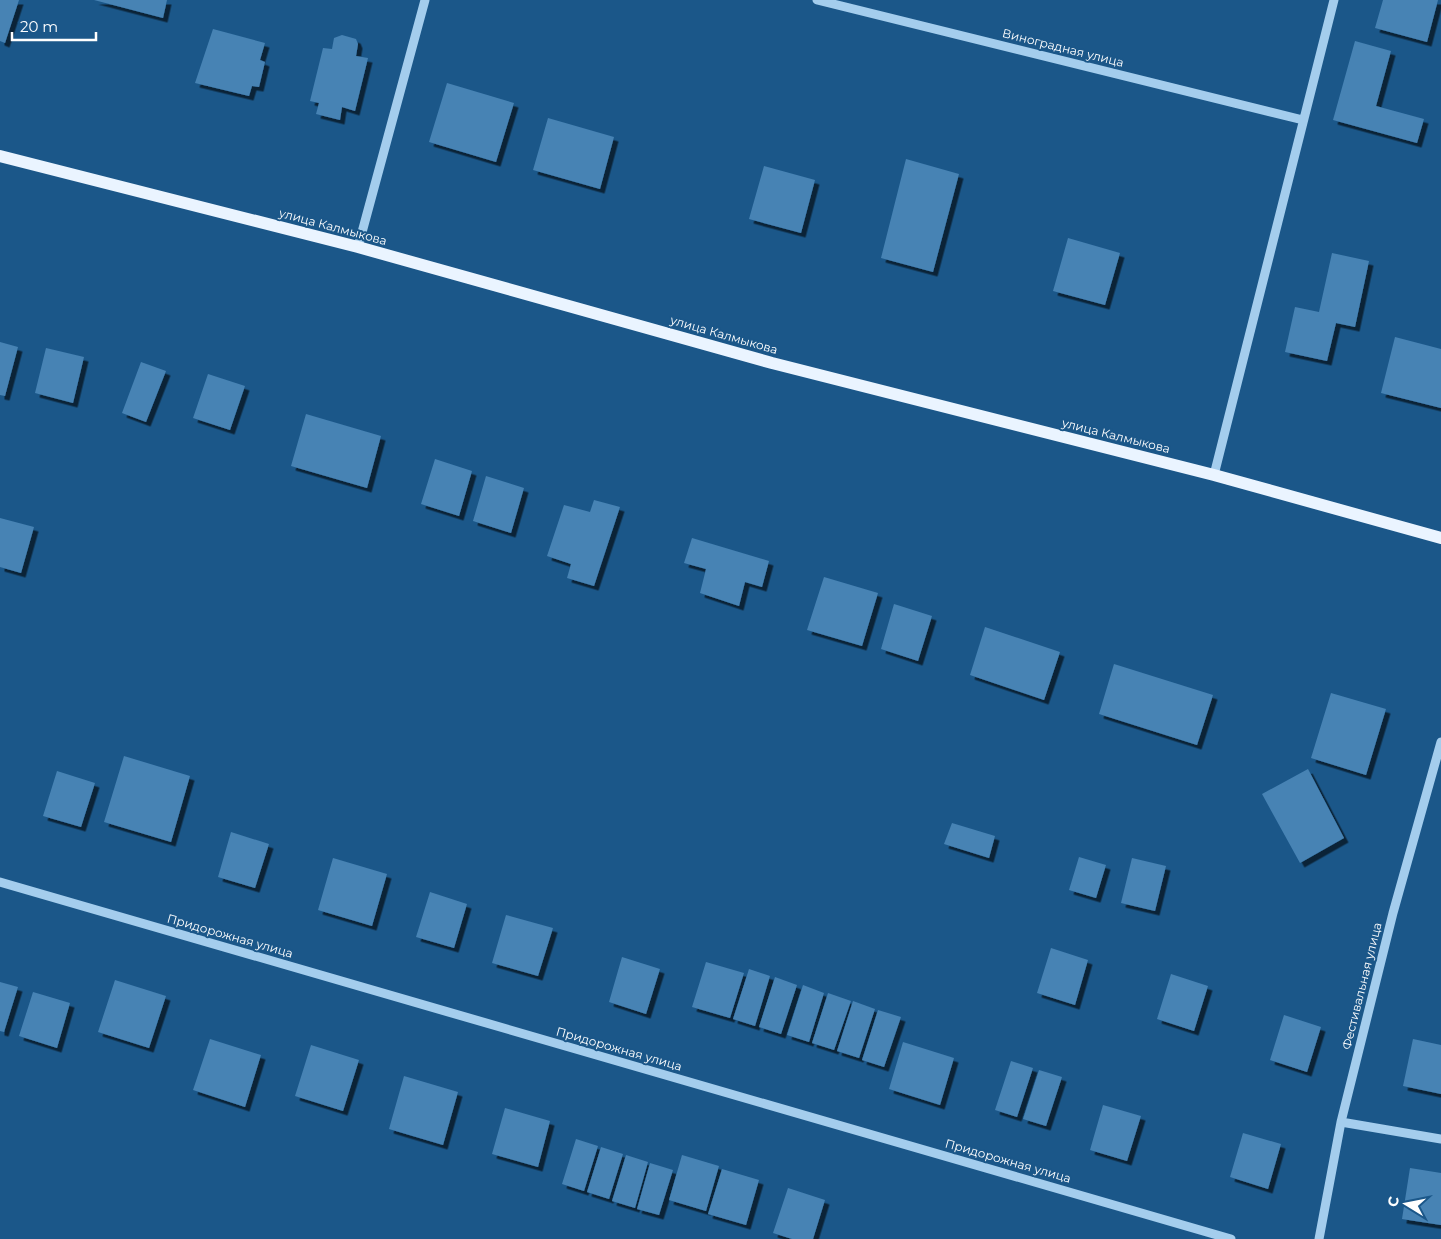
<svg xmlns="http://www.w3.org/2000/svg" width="1441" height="1239" font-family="Montserrat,sans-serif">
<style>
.building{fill:#4783b4;filter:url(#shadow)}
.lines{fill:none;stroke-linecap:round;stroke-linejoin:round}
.minor{stroke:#a4cded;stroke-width:9}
.major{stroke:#eaf4ff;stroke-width:12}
.labels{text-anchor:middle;stroke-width:4;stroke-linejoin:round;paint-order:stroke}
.street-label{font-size:12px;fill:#fff;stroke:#1b5789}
</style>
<defs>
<filter id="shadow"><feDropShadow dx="4.5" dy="4.5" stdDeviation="0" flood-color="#0009"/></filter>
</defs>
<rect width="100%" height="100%" fill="#1b5789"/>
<!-- building -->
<path class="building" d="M0 0H19L5 43 0 41Z
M94 0H167L163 18Z
M1383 0H1438L1427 42 1375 28Z
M213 29 265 43 260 60 265 62 259 87 252 86 249 96 195 83Z
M342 35 356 39 358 44 356 56 368 58 355 111 342 107 340 120 316 114 319 103 310 101 323 48 332 49 334 38Z
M1355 41 1391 51 1376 106 1424 119 1417 143 1333 120Z
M447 83 514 103 496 162 429 142Z
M548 118 614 137 600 189 533 170Z
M906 159 959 174 933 272 881 258Z
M764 166 815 180 801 233 749 219Z
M1068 238 1120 253 1105 305 1053 291Z
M1332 253 1369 261 1355 327 1336 323 1327 361 1285 352 1295 307 1319 312Z
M1395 337 1441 349V408L1381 393Z
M0 342 18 347 5 396 0 395Z
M46 348 84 357 73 403 35 393Z
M141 362 166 371 146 422 122 413Z
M208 374 245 386 230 430 193 418Z
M306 414 381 436 367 488 291 466Z
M435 459 472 471 459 516 421 504Z
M486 476 524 488 511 533 473 521Z
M594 500 620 507 594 586 567 578 571 564 547 556 564 505 590 512Z
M0 518 34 527 21 573 0 567Z
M692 538 769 561 762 587 745 582 739 606 700 593 706 569 684 563Z
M824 577 878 593 862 646 807 630Z
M894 604 932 616 918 661 881 649Z
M985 627 1060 652 1044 700 970 675Z
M1114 664 1213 695 1197 745 1099 714Z
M1331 693 1386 709 1366 775 1311 758Z
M124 756 190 776 171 842 104 822Z
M1308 769 1344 838 1300 863 1262 794Z
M57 771 95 783 81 827 43 816Z
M952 823 995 836 989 858 944 844Z
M231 832 269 844 255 888 218 877Z
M1079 857 1106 865 1096 898 1069 890Z
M333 858 387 874 372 926 318 910Z
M1132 858 1166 866 1155 911 1121 903Z
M430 892 467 904 454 948 416 937Z
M506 915 553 928 538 976 492 963Z
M1051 948 1088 960 1075 1005 1037 993Z
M622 957 660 969 646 1014 609 1002Z
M706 962 744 973 730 1018 692 1007Z
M749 969 770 976 755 1026 733 1019Z
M1171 974 1208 986 1194 1031 1157 1019Z
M775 977 797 985 781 1034 759 1027Z
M115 980 166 996 149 1048 98 1032Z
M0 982 18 987 4 1032 0 1031Z
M803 985 824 993 809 1042 787 1035Z
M33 992 70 1003 57 1048 19 1036Z
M828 993 851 1001 834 1050 812 1043Z
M853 1001 875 1009 859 1058 837 1051Z
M878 1010 901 1017 884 1067 862 1060Z
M1284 1015 1321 1027 1307 1072 1270 1060Z
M210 1039 261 1055 245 1107 193 1090Z
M1413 1039 1441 1045V1094L1403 1086Z
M903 1042 954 1058 940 1105 889 1089Z
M311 1045 359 1060 343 1111 295 1096Z
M1011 1061 1033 1068 1017 1117 995 1110Z
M1039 1070 1062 1077 1046 1126 1023 1119Z
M404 1076 458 1092 443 1145 389 1129Z
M1103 1105 1141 1116 1127 1161 1090 1150Z
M505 1108 550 1121 538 1167 492 1154Z
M1243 1133 1281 1144 1268 1189 1230 1177Z
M576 1139 598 1146 584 1191 562 1184Z
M601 1147 623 1154 609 1199 587 1192Z
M626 1155 648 1162 635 1208 612 1201Z
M682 1155 719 1166 706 1211 669 1200Z
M650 1163 673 1170 659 1215 637 1209Z
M1410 1168 1441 1173V1225L1402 1219Z
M722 1169 759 1180 746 1225 708 1214Z
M788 1188 825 1200 813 1239H792L773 1233Z"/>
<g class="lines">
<!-- minor -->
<path class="minor" d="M817 0 1303 120
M358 247 425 0
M1214 475 1334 0
M0 882 1231 1239
M1341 1122 1441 1139
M1319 1239 1341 1122 1393 913 1441 742"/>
<!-- major -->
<path class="major" d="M0 156 358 247 772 363 1214 475 1441 538"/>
</g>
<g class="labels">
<!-- street labels -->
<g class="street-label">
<text transform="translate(1063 48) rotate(14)" y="4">Виноградная улица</text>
<text transform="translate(333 227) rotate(15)" y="4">улица Калмыкова</text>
<text transform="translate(724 335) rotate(16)" y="4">улица Калмыкова</text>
<text transform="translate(1116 436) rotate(14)" y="4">улица Калмыкова</text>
<text transform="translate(230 936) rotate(16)" y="4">Придорожная улица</text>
<text transform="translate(1362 986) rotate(-76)" y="4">Фестивальная улица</text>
<text transform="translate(619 1049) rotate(16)" y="4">Придорожная улица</text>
<text transform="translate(1008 1161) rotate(16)" y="4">Придорожная улица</text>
</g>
</g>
<!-- north arrow -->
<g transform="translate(1406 1204) rotate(280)" stroke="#1b5789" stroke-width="4" paint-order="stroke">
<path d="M0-4L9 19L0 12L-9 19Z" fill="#ffffff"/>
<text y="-8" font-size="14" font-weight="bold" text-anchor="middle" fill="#ffffff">С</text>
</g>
<!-- scale -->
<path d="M12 32v8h84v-8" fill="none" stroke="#ffffff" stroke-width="2.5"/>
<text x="20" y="32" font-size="15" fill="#ffffff" stroke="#1b5789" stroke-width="4" paint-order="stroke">20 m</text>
</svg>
